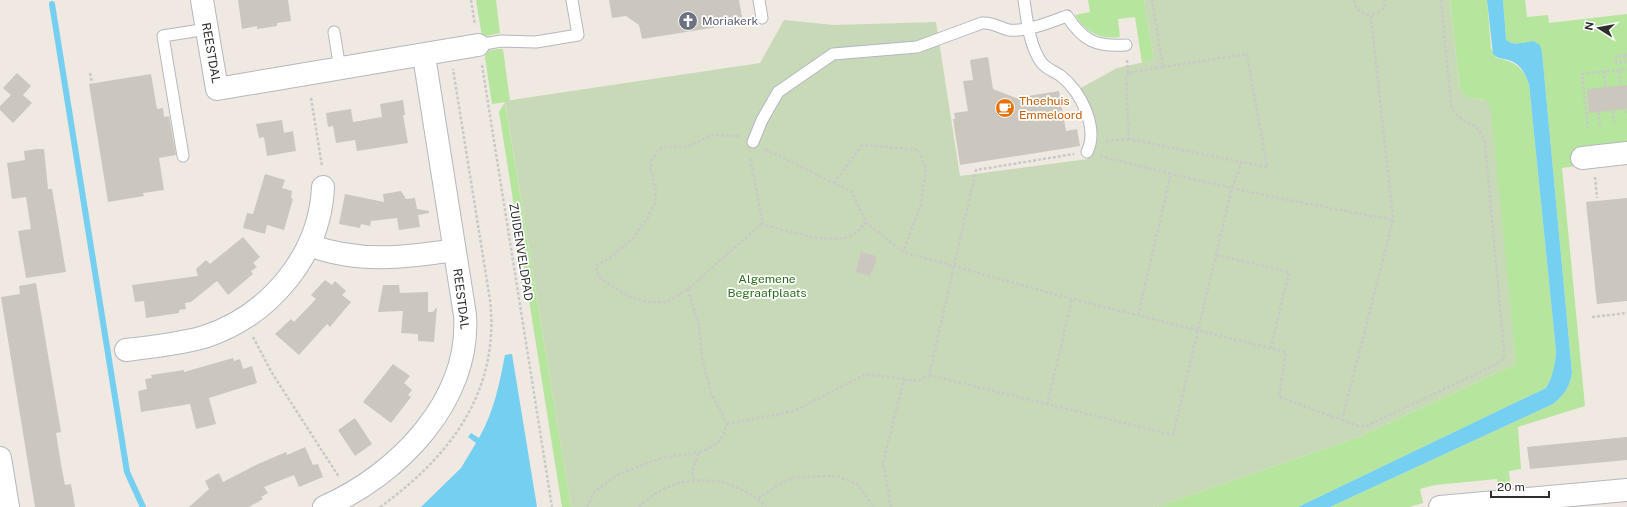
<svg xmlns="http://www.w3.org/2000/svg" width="1627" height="507" font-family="'Public Sans',sans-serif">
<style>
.green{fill:#b6e59e}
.cemetery{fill:#c8d9b8}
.water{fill:#75cff0}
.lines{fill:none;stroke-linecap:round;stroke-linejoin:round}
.stream{stroke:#75cff0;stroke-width:6}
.building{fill:#cbc7bf}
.service-casing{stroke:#b4b7c1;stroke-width:13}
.minor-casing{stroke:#b4b7c1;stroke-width:24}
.path{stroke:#c9c9c9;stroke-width:2.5;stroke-dasharray:3 2;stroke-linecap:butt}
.service{stroke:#fff;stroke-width:11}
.minor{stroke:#fff;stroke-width:22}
.labels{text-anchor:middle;stroke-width:3.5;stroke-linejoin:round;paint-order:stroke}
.worship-label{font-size:12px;fill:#5b616d;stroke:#fff;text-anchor:start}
.street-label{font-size:12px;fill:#2e2e2e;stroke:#fff}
.food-label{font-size:12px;fill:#c56008;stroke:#fff;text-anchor:start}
.park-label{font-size:12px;fill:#2c6e1b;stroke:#fff}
</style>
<rect width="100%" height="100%" fill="#efe9e1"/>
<!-- green -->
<path class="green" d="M476 0H496L500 33 482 37Z
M1088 0H1144L1154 60 1142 63 1135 17 1118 19 1120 37C1100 40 1085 32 1075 15L1090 12Z
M1450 0H1487L1491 48 1496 58C1514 61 1523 67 1529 84L1556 351 1554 371 1546 388 1298 507H1157L1361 436 1516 364 1486 100 1468 98 1460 90Z
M1503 0H1525L1527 17 1548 15 1549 23 1627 14V145L1577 166 1562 168 1585 406 1518 427 1521 469 1509 471 1511 492 1498 493 1497 479 1435 485 1420 489 1423 503 1409 507H1330L1553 404C1564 395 1570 387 1572 373L1542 52 1533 41C1525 42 1512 47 1506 39Z
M499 49H503L510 101 505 102 571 507H562L499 112 505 102 492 104 484 51Z"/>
<!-- cemetery -->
<path class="cemetery" d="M1144 0H1450L1460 90 1468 98 1486 100 1491 109 1516 364 1361 436 1157 507H571L505 101 760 63 784 20 834 25 936 22 960 176 1088 159 1095 143 1079 89 1117 68 1154 60Z"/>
<!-- water -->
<path class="water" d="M1487 0H1503L1506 39C1512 47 1525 42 1533 41L1540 45 1542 52 1572 373C1570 387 1564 395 1553 404L1330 507H1298L1546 388C1553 376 1555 365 1556 351L1529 84C1525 73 1520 63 1508 60 1502 58 1497 59 1493 54Z
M512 354 537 507H421L461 468 476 443 468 437 471 433 479 438C494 411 499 386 505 355Z"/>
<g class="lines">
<!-- stream -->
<path class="stream" d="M52 4 127 472 143 507"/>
</g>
<!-- building -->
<path class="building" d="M238 0H288L291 21 277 23V26L257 29V26L242 29Z
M609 0H739L743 23 642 39 639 25 626 16 612 18Z
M988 57 993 89 1016 98 1059 91 1066 131 1077 129 1080 146 960 165 953 119H955L954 113 968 111 963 81 973 80 970 60Z
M17 73 31 86 23 95 32 103 13 123 0 110V106L11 95 3 88Z
M151 74 157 109 163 108 164 117 169 116 176 155 159 158 164 190 143 193 144 196 108 202 89 84Z
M1627 85V109L1589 113 1587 89Z
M403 100 405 115H403L408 143 357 151 355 140 336 143 333 126 328 127 326 113 351 109 353 122 382 117 380 104Z
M282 120 284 133 293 131 296 151 267 156 264 137 259 138 256 124Z
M37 149H44L48 189H52L66 272 26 278 18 231 31 229 26 197 12 199 7 163 25 160 24 151Z
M265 174 285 180 282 188 292 191 291 198 293 199 284 230 267 225 265 234 243 228 247 213 253 214Z
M401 191 406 199 415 198 417 209 429 211V213L418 215 420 227 399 230 397 218 371 221 370 226 361 224 360 228 339 224 345 194 384 202 383 194Z
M1627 198V301L1597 304 1586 202Z
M243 237 260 257 253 263 257 267 251 271 253 274 228 295 217 281 191 302 185 303 186 309 179 310V313L146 318 144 301 135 302 132 285 198 276 196 269 206 260 210 264Z
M861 252 876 256V262L870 276 856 272Z
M325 280 332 285 335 281 346 291 342 295 351 302 330 327 327 324 299 355 275 334 291 319 294 322 316 299 311 295Z
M36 283 61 432 56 433 61 464 65 485 71 484 75 507H35L1 297 20 294 19 286Z
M383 285H399L400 293 428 292V312H433L437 307 434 342 418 341V334L401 333 403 311 378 312Z
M233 358 234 361 240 359 243 369 252 366 257 383 209 398 216 424 196 429 190 404 141 412 138 391 147 389 145 379 152 378 151 375 184 370V372Z
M393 364 410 376 404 383 412 390 408 395 411 397 391 423 363 402Z
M355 418 372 444 355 456 338 430Z
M1627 437V460L1530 469 1527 447Z
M305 447 313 465 318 464 323 477 299 487 294 475 264 487 268 493 261 497 263 499 249 507H189L209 489 205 481 219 473 223 482 258 464 286 452 287 455Z"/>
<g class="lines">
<defs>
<path id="service" d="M759 0 762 18
M1024 0C1027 20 1029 44 1041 62 1046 69 1054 71 1061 76 1081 92 1099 128 1087 152
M334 32 340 69
M478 45 501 41 536 42 578 35 572 0
M753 142 762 120 778 92 833 54 917 47 982 23C993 22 999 28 1009 30 1026 32 1051 22 1067 16 1083 41 1096 47 1126 45
M183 156 163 36 207 29"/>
<path id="minor" d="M202 0 217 89 478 45
M1582 158 1627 153
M309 245C357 263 405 258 454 250
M126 350C152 347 179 344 204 337 269 316 320 256 323 187
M0 458 8 507
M324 507C398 475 471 400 465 315L424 56
M1440 507 1627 490"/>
</defs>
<!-- service casing -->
<use href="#service" class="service-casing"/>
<!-- minor casing -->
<use href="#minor" class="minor-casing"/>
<!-- path -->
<path class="path" d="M471 0 475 25
M1354 0C1355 11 1362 13 1371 16
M1625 55V62L1616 63V56Z
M1127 60 1128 73 1163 67 1152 0
M482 65 552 507
M1163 67 1247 54 1267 167 1242 162 1232 188 1171 174
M1619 70 1621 85
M1604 71 1606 87
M90 73 92 83
M1128 73 1126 78 1129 139 1242 162
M311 98 322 166
M1627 110V113
M1612 111 1614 123
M1598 112 1600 125
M1588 129 1582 74 1627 69
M739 136 712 135 687 147H663L657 151 651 161V170L656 191 655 203 648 217 633 238 611 257 597 265 596 270 600 278 630 297 649 302H667L688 289 761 224 762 219 750 157
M1106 141 1129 139
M765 149 852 192 866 222 903 252 1072 299 1286 352 1279 397 1342 420 1393 220 1371 16 1384 8 1385 0
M1100 156 1171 174 1138 315
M1595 177 1597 198
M834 183 862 145 919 150 926 168 921 204 903 252
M761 224C785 230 823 243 847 237 856 235 861 228 866 222
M1217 255 1289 272 1271 348
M688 289 699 326 702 357 711 393 727 424C722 441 716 447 699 452L692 472 694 480
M1592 317 1627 313
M253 337 272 373 339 477
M929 375 1173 435 1232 188 1278 198 1393 220
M1047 405 1072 299
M1342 420 1358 426H1366L1497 364 1504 358V349L1485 144C1479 117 1459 128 1451 105L1441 0
M727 424 794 411 866 374 904 379
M758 498 780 484 795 477 837 476 857 484 874 507
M380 507C451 456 500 391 490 300L453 69
M587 507 594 492 617 475 661 458 699 452
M639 507C674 471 731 472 766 507
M891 507 883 462 904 380 917 381 929 375 976 170 1074 154"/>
<!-- service -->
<use href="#service" class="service"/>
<!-- minor -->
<use href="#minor" class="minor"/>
</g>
<!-- icons -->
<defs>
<symbol id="church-disc" viewBox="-11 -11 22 22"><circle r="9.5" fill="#6b7280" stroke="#fff"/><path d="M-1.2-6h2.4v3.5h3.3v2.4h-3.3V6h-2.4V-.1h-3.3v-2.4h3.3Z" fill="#fff"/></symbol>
<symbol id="cafe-disc" viewBox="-11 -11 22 22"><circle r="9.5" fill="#e8710a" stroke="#fff"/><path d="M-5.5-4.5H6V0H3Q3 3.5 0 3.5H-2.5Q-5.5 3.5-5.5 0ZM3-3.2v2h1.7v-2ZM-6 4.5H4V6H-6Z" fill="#fff"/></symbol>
</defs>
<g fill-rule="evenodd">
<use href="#church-disc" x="677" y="10" width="22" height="22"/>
<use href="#cafe-disc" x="994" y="97" width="22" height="22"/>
</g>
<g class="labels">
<!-- worship labels -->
<g class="worship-label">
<text x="702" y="25">Moriakerk</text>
</g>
<!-- street labels -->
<g class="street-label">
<text transform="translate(211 53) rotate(80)" y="4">REESTDAL</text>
<text transform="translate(521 252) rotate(81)" y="4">ZUIDENVELDPAD</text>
<text transform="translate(461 299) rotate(83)" y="4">REESTDAL</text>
</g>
<!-- food labels -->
<g class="food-label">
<text x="1019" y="105">Theehuis<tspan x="1019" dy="14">Emmeloord</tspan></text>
</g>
<!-- park labels -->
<g class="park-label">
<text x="767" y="283">Algemene<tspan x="767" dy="14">Begraafplaats</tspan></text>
</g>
</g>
<!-- north arrow -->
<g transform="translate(1599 28) rotate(281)" stroke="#ffffff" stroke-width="3" paint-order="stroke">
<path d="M0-3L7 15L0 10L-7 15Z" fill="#2e2e2e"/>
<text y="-6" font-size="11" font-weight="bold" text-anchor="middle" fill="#2e2e2e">N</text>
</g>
<!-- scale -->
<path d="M1491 491v6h58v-6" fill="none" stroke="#2e2e2e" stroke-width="2"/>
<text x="1497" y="491" font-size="12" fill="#2e2e2e" stroke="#ffffff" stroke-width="3" paint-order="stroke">20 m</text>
</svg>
